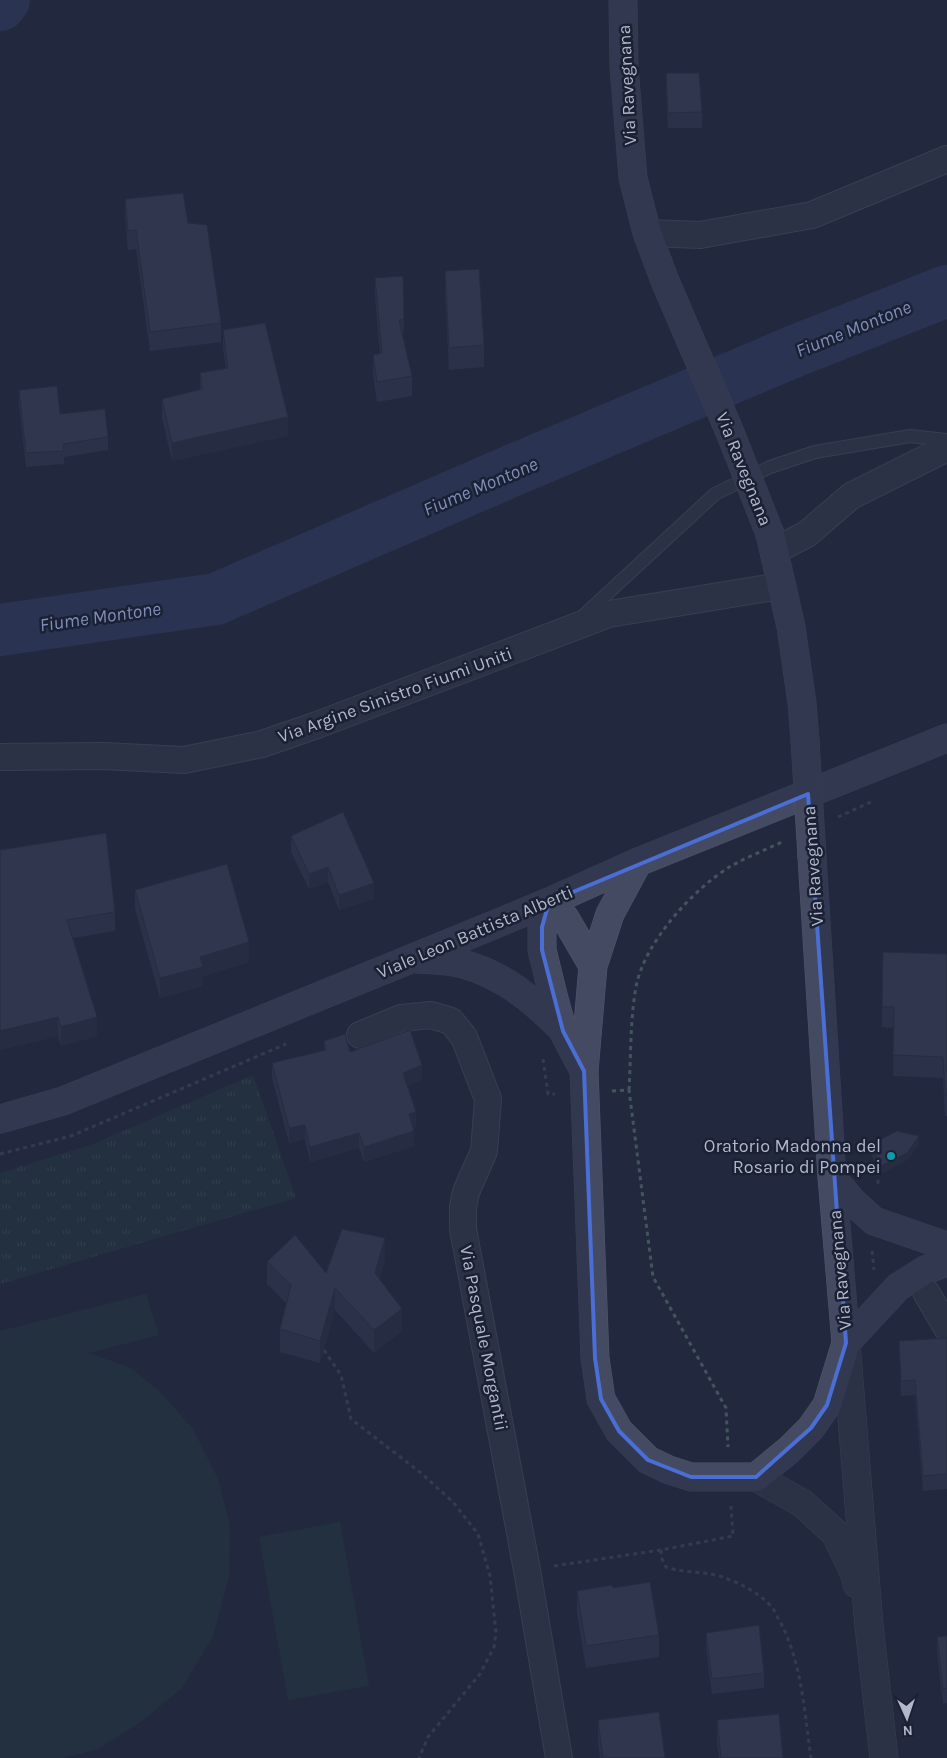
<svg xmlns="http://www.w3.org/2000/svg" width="947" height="1758" font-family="Karla,sans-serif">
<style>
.grass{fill:url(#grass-tufts)}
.green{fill:#243840}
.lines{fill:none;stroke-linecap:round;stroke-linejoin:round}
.river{stroke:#333f66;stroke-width:52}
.service-casing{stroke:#51576a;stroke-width:14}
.minor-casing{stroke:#51576a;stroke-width:28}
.tertiary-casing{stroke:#51576a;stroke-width:29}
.secondary-casing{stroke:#51576a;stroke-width:29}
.path{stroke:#42555d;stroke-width:3;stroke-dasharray:4 4;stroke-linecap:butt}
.service{stroke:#363c4f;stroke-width:12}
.minor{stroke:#363c4f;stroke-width:26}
.tertiary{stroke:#363c4f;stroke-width:28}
.secondary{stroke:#444a62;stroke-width:28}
.secondary-bridge-casing{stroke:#51576a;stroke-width:29;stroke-linecap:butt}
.secondary-bridge{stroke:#444a62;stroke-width:28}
.wall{fill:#353b53}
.shaded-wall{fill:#2b3043}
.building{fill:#3e4560;stroke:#2b3043}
.marked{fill:none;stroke:#4a6ed4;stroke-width:4;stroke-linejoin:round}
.culture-dot{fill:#0f9aa8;stroke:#1b2134;stroke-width:2}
.labels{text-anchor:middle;stroke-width:5;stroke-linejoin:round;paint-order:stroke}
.street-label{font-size:18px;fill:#b2b7ca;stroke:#1b2134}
.poi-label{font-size:18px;fill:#b2b7ca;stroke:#1b2134;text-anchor:end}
.water-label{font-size:19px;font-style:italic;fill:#808db8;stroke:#1b2134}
</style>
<defs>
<pattern id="grass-tufts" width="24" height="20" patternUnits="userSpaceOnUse" patternTransform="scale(1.25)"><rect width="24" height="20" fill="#243840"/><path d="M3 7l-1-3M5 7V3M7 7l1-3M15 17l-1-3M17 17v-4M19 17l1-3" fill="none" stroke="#41535a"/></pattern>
</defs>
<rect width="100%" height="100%" fill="#22293f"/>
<!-- grass -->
<path class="grass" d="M253 1075 296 1198 0 1284V1173L93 1144Z"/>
<!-- green -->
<path class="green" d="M146 1294 159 1335 89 1353 131 1368 159 1391 193 1429 218 1479 230 1526 229 1576 213 1636 182 1688 142 1721 98 1749 64 1758H0V1331Z
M340 1522 369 1686 288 1700 259 1537Z"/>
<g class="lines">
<!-- river -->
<path class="river" d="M0 5 4 0
M0 630 216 599 509 472 795 351 947 291"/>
<defs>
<path id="service" d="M583 616 715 494 770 467 815 452 910 436 947 440"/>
<path id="minor" d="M647 233 700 235 812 215 947 159
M774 551 807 534 851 496 947 448
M0 757 103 756 184 760 262 744 317 725 609 614 768 588 781 582
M360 1035 401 1018 431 1015 451 1021 464 1037 488 1099 484 1151 466 1192 463 1207V1229L527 1570 559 1758
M926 1292 947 1328"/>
<path id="tertiary" d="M846 1344 869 1626 884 1758
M756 1477 802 1503 835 1533 854 1572 857 1584"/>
<path id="secondary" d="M623 0 624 67 633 178 647 233 665 281
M770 534 791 627 802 703 805 740
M812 857 832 1177 846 1343
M638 862 610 914 593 966 584 1071 595 1358 601 1399 619 1431 648 1460 669 1470 691 1477H756L789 1450 811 1428 827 1405 846 1343 898 1287 925 1270 947 1262
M549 902 542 927V950L554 999 563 1031 584 1071
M549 902 565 918 593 966
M417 959C432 960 449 960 463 964 503 975 532 999 560 1027
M0 1119 63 1101 413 958 549 902 638 862 947 738
M832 1177 852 1201 874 1221 947 1246"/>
</defs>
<!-- service casing -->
<use href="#service" class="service-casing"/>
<!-- minor casing -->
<use href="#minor" class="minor-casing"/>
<!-- tertiary casing -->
<use href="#tertiary" class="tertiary-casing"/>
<!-- secondary casing -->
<use href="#secondary" class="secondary-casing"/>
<!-- path -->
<path class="path" d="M838 817 871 802
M543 1059 548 1094H555
M629 1090C631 1056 630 1021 636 987 644 943 693 889 731 866 747 857 765 850 782 842
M612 1091 629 1090 653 1277 726 1408 728 1447
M0 1154 71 1136 286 1044
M876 1164 878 1173V1184
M872 1251 874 1270
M324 1350 341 1375 351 1419 421 1473 453 1502 478 1534 490 1576 496 1633 494 1647 480 1674 428 1737 419 1758
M661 1550V1557L666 1567C685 1574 705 1570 725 1578 742 1584 757 1592 770 1605 774 1609 776 1614 778 1618 802 1660 804 1711 811 1758
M554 1566 661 1550 733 1536 731 1506"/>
<!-- service -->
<use href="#service" class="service"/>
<!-- minor -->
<use href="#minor" class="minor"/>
<!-- tertiary -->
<use href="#tertiary" class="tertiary"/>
<!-- secondary -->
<use href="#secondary" class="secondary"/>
<defs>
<path id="secondary-bridge" d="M665 281 729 430 770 534
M805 740 812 857"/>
</defs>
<!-- secondary-bridge casing -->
<use href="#secondary-bridge" class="secondary-bridge-casing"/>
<!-- secondary-bridge -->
<use href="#secondary-bridge" class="secondary-bridge"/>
</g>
<!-- wall -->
<path class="wall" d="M666 73 702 112V128H668L666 89Z
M125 199 188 223 221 323V342L150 351 136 249 128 250 125 218Z
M445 271 484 345V367L449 370 445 293Z
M375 278 404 320 403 339 412 376V396L377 402 373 375V355L380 353 375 298Z
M223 330 288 436 172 461 162 418V399L200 390V373L226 368 223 348Z
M19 390 60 414 108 437V450L64 457V464L26 467 19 404Z
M291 836 374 899 339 910 328 882 309 889 291 852Z
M0 850 115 912V931L73 938 97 1036 61 1046 58 1036 0 1050Z
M135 890 249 962 203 976V986L160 998 135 909Z
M947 954V1116H945L943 1078 893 1076 894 1028 882 1027V1007Z
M324 1041 422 1080 408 1086 416 1127H413L414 1146 364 1162 359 1148 310 1162 305 1139 289 1143 272 1078V1063L324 1050Z
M919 1144 907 1160 881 1174 870 1153V1145Z
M385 1260 379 1279 402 1331 374 1353 335 1310 320 1363 280 1352V1329L286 1303 267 1284V1262L326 1273Z
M947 1338V1489L923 1491 915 1395 901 1396 899 1341Z
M613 1588 659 1635V1657L586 1668 577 1613V1591Z
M706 1633 764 1673V1688L712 1694 706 1648Z
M947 1636V1703L943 1704 937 1652V1637Z
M598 1720 665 1758H600L598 1742Z
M717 1720 783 1758H719L717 1742Z"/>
<!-- shaded-wall -->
<path class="shaded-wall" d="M288 417V436L172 461V443Z
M328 867V882L309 889V874Z
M374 883V899L339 910V895Z
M249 942V962L203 976V986L160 998V978L200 957Z
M58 1017V1036L0 1050V1031Z
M97 1017V1036L61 1046V1027Z
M422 1065V1080L403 1088V1073Z
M416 1112V1127L409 1129V1114Z
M305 1125V1139L289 1143V1128Z
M414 1131V1146L364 1162V1147Z
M359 1133V1148L310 1162V1147Z
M919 1136V1144L907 1160 881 1174V1166Z
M385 1238V1260L375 1295V1273Z
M335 1288V1310L320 1363V1341Z
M402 1309V1331L374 1353V1330Z"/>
<!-- building -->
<path class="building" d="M666 73H699L702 112 668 113Z
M183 193 188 223 207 225 221 323 150 332 136 230 128 231 125 199Z
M479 269 484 345 449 348 445 271Z
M403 276 404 320H399L412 376 377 382 373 355 382 353 375 278Z
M265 323 288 417 172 443 162 399 202 389 200 373 228 368 223 330Z
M57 386 60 414 105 409 108 437 63 444 64 451 26 453 19 390Z
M343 812 374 883 339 895 328 867 309 874 291 836Z
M106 833 115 912 67 920 97 1017 61 1027 58 1017 0 1031V850Z
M227 864 249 942 200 957 203 967 160 978 135 890Z
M883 952 947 954V1095H945L943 1057 893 1055 894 1007H882Z
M410 1030 422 1065 403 1073 416 1112 409 1114 414 1131 364 1147 359 1133 310 1147 305 1125 289 1128 272 1063 326 1050 324 1041 345 1034 350 1052Z
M897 1131 919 1136 907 1153 881 1166 870 1145Z
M342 1229 385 1238 375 1273 402 1309 374 1330 335 1288 320 1341 280 1329 291 1285 267 1262 295 1235 326 1273Z
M947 1338V1474L923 1476 915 1380 901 1381 899 1341Z
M650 1582 659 1635 586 1646 577 1591 612 1585 613 1588Z
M759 1625 764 1673 712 1679 706 1633Z
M947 1636V1688L943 1689 937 1637Z
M659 1712 665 1758H603L598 1720Z
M779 1714 783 1758H721L717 1720Z"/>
<!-- marked area -->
<path d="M0 0H947V1758H0ZM808 794 846 1343 827 1405 811 1428 756 1477H691L648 1460 619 1431 601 1399 595 1358 584 1071 563 1031 542 950V927L549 902Z" fill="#22293f" fill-opacity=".55" fill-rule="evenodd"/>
<path class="marked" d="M808 794 846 1343 827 1405 811 1428 756 1477H691L648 1460 619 1431 601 1399 595 1358 584 1071 563 1031 542 950V927L549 902Z"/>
<!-- markers -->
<circle class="culture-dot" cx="891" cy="1156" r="5"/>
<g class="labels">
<!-- street labels -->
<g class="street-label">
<text transform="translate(627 85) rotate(-93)" y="6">Via Ravegnana</text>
<text transform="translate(744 469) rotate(68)" y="6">Via Ravegnana</text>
<text transform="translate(395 695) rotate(-20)" y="6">Via Argine Sinistro Fiumi Uniti</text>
<text transform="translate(813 866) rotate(-94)" y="6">Via Ravegnana</text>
<text transform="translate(475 932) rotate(-23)" y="6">Viale Leon Battista Alberti</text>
<text transform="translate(840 1270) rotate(-95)" y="6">Via Ravegnana</text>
<text transform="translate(484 1338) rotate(79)" y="6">Via Pasquale Morgantii</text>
</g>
<!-- poi labels -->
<g class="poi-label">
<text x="881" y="1152">Oratorio Madonna del<tspan x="881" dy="21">Rosario di Pompei</tspan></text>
</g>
<!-- water labels -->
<g class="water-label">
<text transform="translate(853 328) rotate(-22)" y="7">Fiume Montone</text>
<text transform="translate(480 486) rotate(-23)" y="7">Fiume Montone</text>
<text transform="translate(100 616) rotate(-8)" y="7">Fiume Montone</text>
</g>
</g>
<!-- north arrow -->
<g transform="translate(907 1718) rotate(177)" stroke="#1b2134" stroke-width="4" paint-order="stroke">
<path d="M0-4L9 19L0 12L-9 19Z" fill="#b2b7ca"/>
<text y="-8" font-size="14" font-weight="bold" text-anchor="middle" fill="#b2b7ca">N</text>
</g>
</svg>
